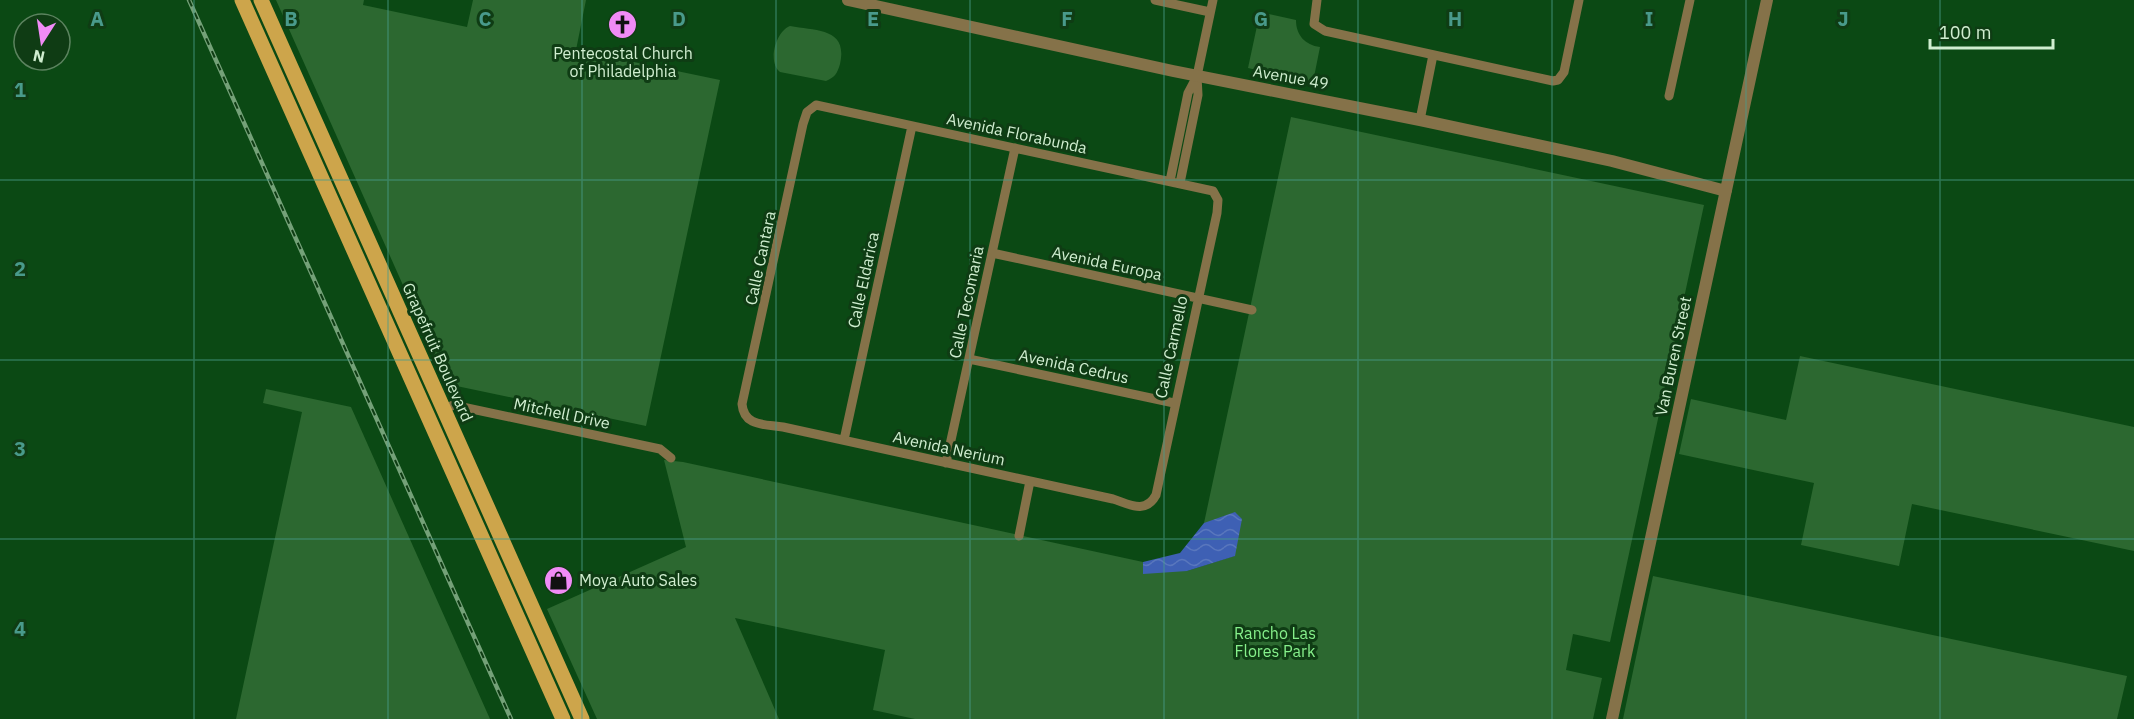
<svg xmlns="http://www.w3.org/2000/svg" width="2134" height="719" font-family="'IBM Plex Sans',sans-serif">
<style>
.green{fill:#2c6830}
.water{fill:url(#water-waves)}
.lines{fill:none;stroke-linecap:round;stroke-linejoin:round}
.minor{stroke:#857249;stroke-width:9}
.tertiary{stroke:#857249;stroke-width:12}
.primary{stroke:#cda54b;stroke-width:15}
.rail-casing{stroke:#74a178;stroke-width:4.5}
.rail{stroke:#0f3c14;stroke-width:2;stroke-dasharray:7;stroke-linecap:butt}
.grid{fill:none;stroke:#499a8b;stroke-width:1.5;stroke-opacity:0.55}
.labels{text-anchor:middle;stroke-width:6;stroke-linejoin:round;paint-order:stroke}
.poi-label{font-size:16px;fill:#d0eed0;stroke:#0f3c14}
.street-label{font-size:16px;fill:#d0eed0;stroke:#0f3c14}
.park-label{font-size:16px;fill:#86f08b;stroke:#0f3c14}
.grid-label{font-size:20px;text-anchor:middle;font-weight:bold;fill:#499a8b;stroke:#0f3c14;stroke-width:6;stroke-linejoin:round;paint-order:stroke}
</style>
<defs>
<pattern id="water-waves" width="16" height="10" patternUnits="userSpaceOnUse" patternTransform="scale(1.5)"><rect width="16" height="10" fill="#3e60b4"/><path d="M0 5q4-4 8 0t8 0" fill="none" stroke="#5977bd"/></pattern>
</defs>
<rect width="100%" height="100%" fill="#0b4914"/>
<!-- green -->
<path class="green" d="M276 0H364L363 5 467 27 473 0H586L576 50 720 80 646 426 447 384Z
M1260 12 1296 20C1296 35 1305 45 1320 47L1313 82 1248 68Z
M790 26C817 31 848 28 840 64 837 74 835 77 826 81L780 72C767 62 776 31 790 26Z
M1291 117 1704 205 1610 642 1573 634 1566 670 1602 678 1593 719H915L873 710 885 650 735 618 779 719H597L547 609 686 547 664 460 683 462 1143 562V564L1187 571 1234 556 1204 523Z
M1800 356 2134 427V551L1912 504 1899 566 1801 545 1814 483 1679 454 1691 399 1786 420Z
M266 389 351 407 490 719H236L302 412 263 403Z
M1653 576 2127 676 2117 719H1623Z"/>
<!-- water -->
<path class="water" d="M1235 512 1242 519 1235 556 1187 571 1143 574V562L1180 553 1204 523Z"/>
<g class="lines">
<!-- minor -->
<path class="minor" d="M1155 0 1210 12
M1317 0 1314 24 1325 31 1553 81 1558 80 1564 72 1579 0
M1669 96 1690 0
M816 105 1213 191 1218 200 1217 213 1156 495C1145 515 1129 504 1113 499L783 427C765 424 744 427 742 404L803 124 807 112Z
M1420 120 1433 55
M1170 181 1188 93 1196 78
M1180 183 1198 95 1197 76 1213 0
M992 253 1252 310
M969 359 1174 403
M444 410 453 405 660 449 671 458
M844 440 912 126
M946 463 1015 148
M1019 536 1030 481"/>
<!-- tertiary -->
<path class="tertiary" d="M848 0 1173 71 1420 120 1612 161 1726 191
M1612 719 1767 0"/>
<!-- primary -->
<path class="primary" d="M242 0 563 719
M261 0 582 719"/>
<defs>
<path id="rail" d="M189 0 511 719"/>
</defs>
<!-- rail casing -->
<use href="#rail" class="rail-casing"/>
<!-- rail -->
<use href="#rail" class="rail"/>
</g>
<!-- grid -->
<path class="grid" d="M194 0V719M388 0V719M582 0V719M776 0V719M970 0V719M1164 0V719M1358 0V719M1552 0V719M1746 0V719M1940 0V719M0 180H2134M0 360H2134M0 539H2134"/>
<!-- icons -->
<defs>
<symbol id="church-disc" viewBox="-11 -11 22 22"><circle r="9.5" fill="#f08bf6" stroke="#0f3c14"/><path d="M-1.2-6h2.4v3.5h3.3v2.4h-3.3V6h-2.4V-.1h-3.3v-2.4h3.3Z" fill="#111"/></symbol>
<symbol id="shop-disc" viewBox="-11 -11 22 22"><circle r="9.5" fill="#f08bf6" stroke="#0f3c14"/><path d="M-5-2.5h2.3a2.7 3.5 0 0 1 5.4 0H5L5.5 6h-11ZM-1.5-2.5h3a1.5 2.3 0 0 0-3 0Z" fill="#111"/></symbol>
</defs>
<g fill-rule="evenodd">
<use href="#church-disc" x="606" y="8" width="33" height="33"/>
<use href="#shop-disc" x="542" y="564" width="33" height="33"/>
</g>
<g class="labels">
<!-- poi labels -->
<g class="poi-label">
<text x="623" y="59">Pentecostal Church<tspan x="623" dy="18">of Philadelphia</tspan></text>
<text x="579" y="586" text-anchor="start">Moya Auto Sales</text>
</g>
<!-- street labels -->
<g class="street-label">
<text transform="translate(1291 77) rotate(10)" y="6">Avenue 49</text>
<text transform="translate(1017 133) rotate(12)" y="6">Avenida Florabunda</text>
<text transform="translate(760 258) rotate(-78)" y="6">Calle Cantara</text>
<text transform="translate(1107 263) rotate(12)" y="6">Avenida Europa</text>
<text transform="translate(863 280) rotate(-78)" y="6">Calle Eldarica</text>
<text transform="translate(966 302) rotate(-78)" y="6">Calle Tecomaria</text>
<text transform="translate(1171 347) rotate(-78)" y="6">Calle Carmello</text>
<text transform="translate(438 352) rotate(66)" y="6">Grapefruit Boulevard</text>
<text transform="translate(1673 356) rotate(-78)" y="6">Van Buren Street</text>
<text transform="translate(1074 366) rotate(12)" y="6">Avenida Cedrus</text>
<text transform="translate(562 413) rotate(12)" y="6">Mitchell Drive</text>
<text transform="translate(949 448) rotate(12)" y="6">Avenida Nerium</text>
</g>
<!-- park labels -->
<g class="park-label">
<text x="1275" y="639">Rancho Las<tspan x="1275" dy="18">Flores Park</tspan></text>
</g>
</g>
<g class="grid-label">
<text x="97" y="26">A</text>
<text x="291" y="26">B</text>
<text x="485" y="26">C</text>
<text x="679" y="26">D</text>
<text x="873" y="26">E</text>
<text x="1067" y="26">F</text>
<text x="1261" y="26">G</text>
<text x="1455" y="26">H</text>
<text x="1649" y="26">I</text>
<text x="1843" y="26">J</text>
<text x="20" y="97">1</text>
<text x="20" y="276">2</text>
<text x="20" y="456">3</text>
<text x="20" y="636">4</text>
</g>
<!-- north arrow -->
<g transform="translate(42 42) rotate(192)"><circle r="28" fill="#0f3c14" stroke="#5c835f" stroke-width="1.5"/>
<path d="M0-4.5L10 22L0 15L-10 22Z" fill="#f08bf6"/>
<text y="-9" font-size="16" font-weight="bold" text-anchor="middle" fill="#d0eed0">N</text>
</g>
<!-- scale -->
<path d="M1930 39v9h123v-9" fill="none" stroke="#d0eed0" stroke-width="3"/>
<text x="1939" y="39" font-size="18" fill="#d0eed0" stroke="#0f3c14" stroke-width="4.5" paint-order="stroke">100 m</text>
</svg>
